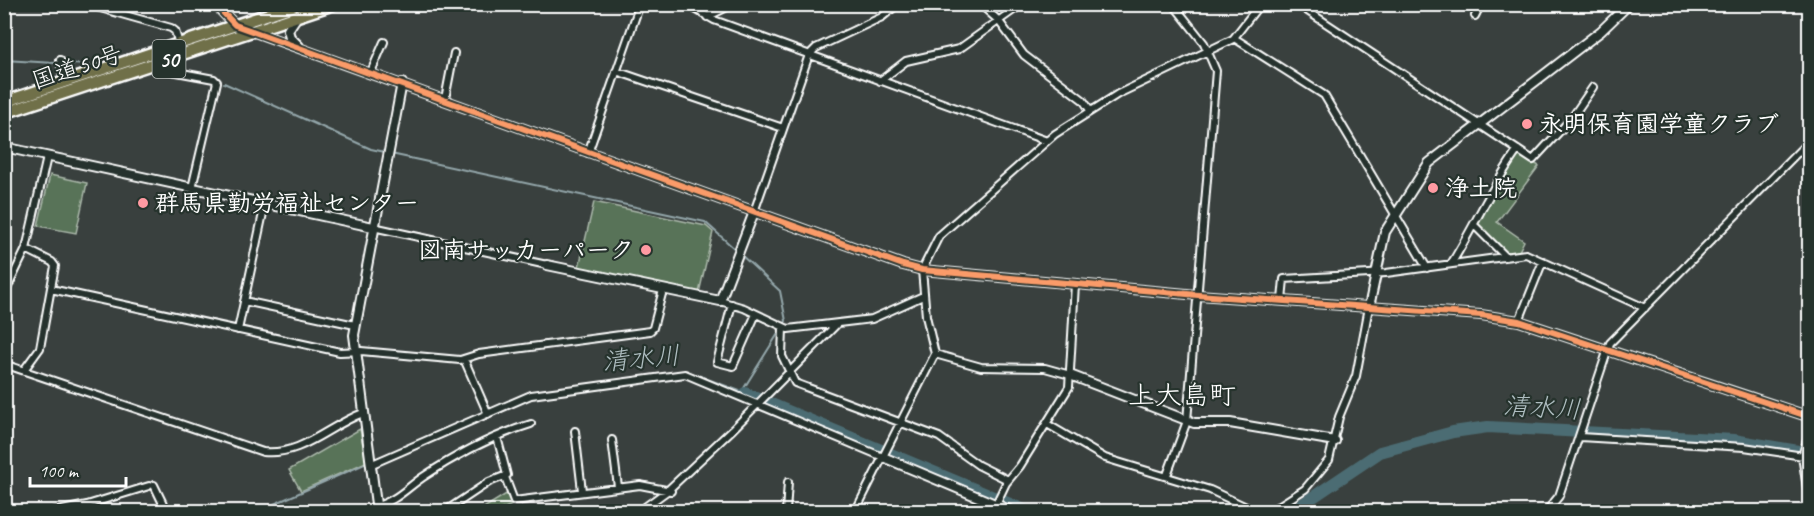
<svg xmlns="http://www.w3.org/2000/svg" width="1814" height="516" font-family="Caveat,'Klee One',sans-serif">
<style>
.green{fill:#597358;stroke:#acb9ac;stroke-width:1.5}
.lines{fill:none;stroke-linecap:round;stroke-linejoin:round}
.stream{stroke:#94a7ab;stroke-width:2}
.river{stroke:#4c6c73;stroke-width:12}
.minor-casing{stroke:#fff;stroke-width:10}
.tertiary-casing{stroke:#fff;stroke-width:12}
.trunk-casing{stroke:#fff;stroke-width:15}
.minor{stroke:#26332d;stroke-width:6}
.tertiary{stroke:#26332d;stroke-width:8}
.trunk{stroke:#70704a;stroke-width:10}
.cycleway-casing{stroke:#26332d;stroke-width:10}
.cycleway{stroke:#fa9b69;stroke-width:6}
.poi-dot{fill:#ff9aa2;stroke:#26332d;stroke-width:2}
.labels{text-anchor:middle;stroke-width:4.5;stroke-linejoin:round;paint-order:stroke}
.shield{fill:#26332d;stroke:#bec2c0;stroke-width:1.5}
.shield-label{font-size:22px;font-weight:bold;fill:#fff}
.street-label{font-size:24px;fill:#fff;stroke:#26332d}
.poi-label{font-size:24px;font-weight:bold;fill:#fff;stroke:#26332d;text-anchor:start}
.water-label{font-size:26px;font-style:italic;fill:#aebdc0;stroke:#26332d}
.quarter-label{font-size:27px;fill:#fff;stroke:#26332d}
</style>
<rect width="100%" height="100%" fill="#39403e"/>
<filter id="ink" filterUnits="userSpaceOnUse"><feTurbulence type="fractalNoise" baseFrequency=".0167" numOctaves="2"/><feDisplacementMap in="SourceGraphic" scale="12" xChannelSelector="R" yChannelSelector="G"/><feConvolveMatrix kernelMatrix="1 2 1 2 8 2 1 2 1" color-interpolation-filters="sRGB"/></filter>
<g filter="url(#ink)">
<!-- green -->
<path class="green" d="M1518 153 1539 166 1497 222 1524 241 1519 251 1507 253 1478 224 1505 170Z
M50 175 87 183 76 233 38 226Z
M594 202 706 226 713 232 699 293 579 267Z
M360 429 366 462 301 491 289 470Z
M508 493 512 505 497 511H483L482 509Z"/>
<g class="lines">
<!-- stream -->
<path class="stream" d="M4 60 89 65
M224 83 371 149 385 152
M391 154 705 222 736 250
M686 371 745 393 744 388 786 321 780 291 740 254
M404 447 526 394
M256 512 369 462"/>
<!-- river -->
<path class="river" d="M745 393 1029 512
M1291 512 1380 452 1453 432 1488 427 1734 440 1810 453"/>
<defs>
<path id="minor" d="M86 4 171 28 175 31 179 44
M686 4 714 20 1047 141
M980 4 998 20 1024 55 1083 100 1090 110
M1297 4 1533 160 1571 119 1593 87
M1475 16 1481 4
M707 17 733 4
M1234 38 1324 95 1427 268
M60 60 64 82
M162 61 166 70 214 79 217 82 192 188
M616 71 783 128
M371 72 384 42
M880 81 906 61 959 49 1022 4
M445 99 454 53
M588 153 640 4
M754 212 809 55 816 48 882 17 898 4
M1475 226 1506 257
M373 227 547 265
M1451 264C1474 227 1492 185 1518 150
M51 289 340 352 361 351 460 360 479 354 650 331 653 328 663 290
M4 295 26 249 47 157
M1282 300 1284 279 1386 273 1526 254 1645 308
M244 301 355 325
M720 301 744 308 788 329 872 319 923 296
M732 304 717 362 733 366 756 314
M1519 321 1543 261
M783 328 782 356 795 383 939 437 978 465 1008 480
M238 330 265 204
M935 354 981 367 1045 368 1070 375
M464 359 488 414
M4 364 263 452C302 456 328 426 363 413
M24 370 40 348 55 266 52 262 26 249
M1047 424 1105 458 1210 490 1257 512
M575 431 582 491
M1810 431 1802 456 1810 507
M1580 437 1744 447 1810 457
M612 440 618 487
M370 465 531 395 685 374 883 457
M1167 475 1187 421 1216 71 1204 43 1173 4
M505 477 514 501 640 485 671 491
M154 485 167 512
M4 501 7 512
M996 504 1006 483 1020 466 1069 387 1075 284
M376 506C395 502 408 487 423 477 456 455 492 436 531 424
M52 512 87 505 149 486
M444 512 489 482 507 475 497 437
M638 512 667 491 733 429 836 325
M786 512 788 482
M855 512 935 354 926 316 922 270 939 236 1055 134 1118 94 1233 39 1260 4
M1269 512 1305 489 1329 460 1339 417 1356 376 1369 307
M1546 512 1559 496 1610 343 1810 140"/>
<path id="tertiary" d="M215 4 235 25 903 265 922 270 1198 295 1481 315 1519 321 1810 417
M296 18 288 30 290 37 299 46
M4 147 373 227
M547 265 720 301 754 212
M1369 307 1385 232 1429 163 1601 31 1629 4
M1070 375 1194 423H1230L1335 441
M883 457 1014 512
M377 512 354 335 402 83"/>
<path id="trunk" d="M4 102 299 4
M4 113 334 4"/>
</defs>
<!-- minor casing -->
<use href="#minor" class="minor-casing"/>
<!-- tertiary casing -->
<use href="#tertiary" class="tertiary-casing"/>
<!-- trunk casing -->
<use href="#trunk" class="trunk-casing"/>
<!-- minor -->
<use href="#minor" class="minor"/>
<!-- tertiary -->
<use href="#tertiary" class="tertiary"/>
<!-- trunk -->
<use href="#trunk" class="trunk"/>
<defs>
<path id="cycleway" d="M215 4 235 25 903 265 922 270 1198 295 1481 315 1519 321 1810 417"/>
</defs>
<!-- cycleway casing -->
<use href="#cycleway" class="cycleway-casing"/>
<!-- cycleway -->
<use href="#cycleway" class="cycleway"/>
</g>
</g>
<!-- markers -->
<g class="poi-dot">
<circle cx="1527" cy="124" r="6"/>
<circle cx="1433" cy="188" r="6"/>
<circle cx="143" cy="203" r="6"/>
<circle cx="646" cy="250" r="6"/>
</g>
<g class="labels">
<!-- shield labels -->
<rect class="shield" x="152.5" y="40" width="33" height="38" rx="4.5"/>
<g class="shield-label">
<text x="169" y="67">50</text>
</g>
<!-- street labels -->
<g class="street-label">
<text transform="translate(77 67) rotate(-18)" y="8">国道50号</text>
</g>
<!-- poi labels -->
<g class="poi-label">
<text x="1539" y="132">永明保育園学童クラブ</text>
<text x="1445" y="196">浄土院</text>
<text x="155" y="211">群馬県勤労福祉センター</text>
<text x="634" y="258" text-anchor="end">図南サッカーパーク</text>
</g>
<!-- water labels -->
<g class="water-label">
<text transform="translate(641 358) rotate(-5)" y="9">清水川</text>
<text transform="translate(1542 407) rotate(3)" y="9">清水川</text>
</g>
<!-- quarter labels -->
<g class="quarter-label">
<text x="1182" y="404">上大島町</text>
</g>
</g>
<!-- margin -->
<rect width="1814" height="516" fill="none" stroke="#26332d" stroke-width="24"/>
<rect x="12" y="12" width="1790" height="492" fill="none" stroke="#fff" stroke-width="2" filter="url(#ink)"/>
<!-- scale -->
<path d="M30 477v9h96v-9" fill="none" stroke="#ffffff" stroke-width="3"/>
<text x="39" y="477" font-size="18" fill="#ffffff" stroke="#26332d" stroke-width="4.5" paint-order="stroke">100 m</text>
</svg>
